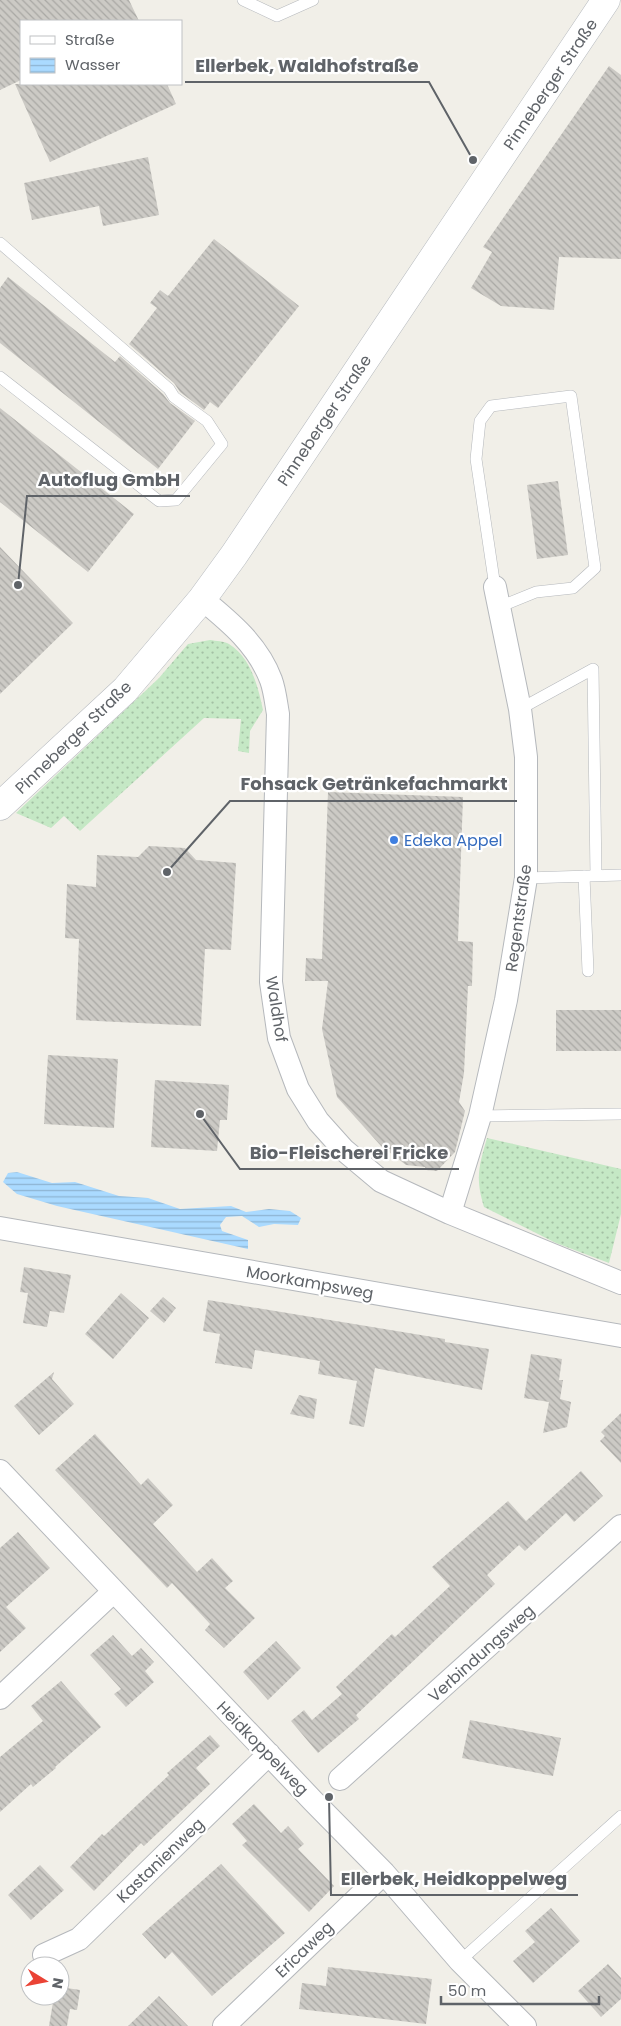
<svg xmlns="http://www.w3.org/2000/svg" width="621" height="2026" font-family="Poppins,sans-serif">
<style>
.grass{fill:url(#grass-dots)}
.water{fill:url(#water-rules)}
.building{fill:url(#building-back-hatch)}
.lines{fill:none;stroke-linecap:round;stroke-linejoin:round}
.lane-casing{stroke:#b5b8bc;stroke-width:12}
.street-casing{stroke:#b5b8bc;stroke-width:24}
.secondary-casing{stroke:#b6babf;stroke-width:29}
.lane{stroke:#fff;stroke-width:11}
.street{stroke:#fff;stroke-width:22}
.secondary{stroke:#fff;stroke-width:28}
.shop-dot{fill:#3f7fe0;stroke:#fff;stroke-width:2}
.labels{text-anchor:middle;stroke-width:4.5;stroke-linejoin:round;paint-order:stroke}
.street-label{font-size:16px;fill:#5f6368;stroke:#fff}
.shop-label{font-size:16px;fill:#366cbe;stroke:#fff;text-anchor:start}
.leader{fill:none;stroke:#5f6368;stroke-width:2}
.callout-dot{fill:#5f6368;stroke:#fff;stroke-width:2}
.callout-label{font-size:18px;text-anchor:middle;font-weight:bold;fill:#5f6368;stroke:#fff;stroke-width:4.5;stroke-linejoin:round;paint-order:stroke}
</style>
<defs>
<pattern id="grass-dots" width="8" height="8" patternUnits="userSpaceOnUse" patternTransform="scale(1.25)"><rect width="8" height="8" fill="#c5e8c5"/><path d="M2 2h.1M6 6h.1" fill="none" stroke="#a3c0a4" stroke-width="1.8" stroke-linecap="round"/></pattern>
<pattern id="water-rules" width="6" height="5" patternUnits="userSpaceOnUse" patternTransform="scale(1.25)"><rect width="6" height="5" fill="#aadaff"/><path d="M0 2.5h6" fill="none" stroke="#8eb4d2"/></pattern>
<pattern id="building-back-hatch" width="6" height="6" patternUnits="userSpaceOnUse" patternTransform="scale(1.25)"><rect width="6" height="6" fill="#cccac5"/><path d="M-1 5l2 2M0 0l6 6M5-1l2 2" fill="none" stroke="#a9a8a4"/></pattern>
</defs>
<rect width="100%" height="100%" fill="#f1efe8"/>
<!-- grass -->
<path class="grass" d="M210 640C216 641 224 641 229 644 251 658 258 686 263 710L250 731 249 753 238 751 241 719 204 718 80 831 64 816 51 828 16 813 159 678 188 644Z
M487 1138 621 1169V1214L609 1263 556 1243 484 1207C475 1178 479 1166 487 1138Z"/>
<!-- water -->
<path class="water" d="M17 1172 52 1183 75 1182 119 1196 148 1198 180 1209 231 1206 246 1212 269 1209 290 1211 301 1218 298 1225 274 1224 259 1227 242 1216 226 1217 220 1225 222 1231 248 1240V1249L57 1206 17 1194 3 1182 8 1173Z"/>
<!-- building -->
<path class="building" d="M0 0H129L139 21H21V80L0 90Z
M609 66 621 75V259L559 257 554 310 501 306 471 288 492 252 483 247Z
M15 84H167L176 104 50 162Z
M148 157 159 215 103 226 99 206 32 220 24 183Z
M214 239 299 306 218 408 210 402 204 410 180 392 174 383 129 344 157 308 150 303 160 290 168 296Z
M8 277 115 362 120 356 163 394 170 403 195 421 158 469 0 343V288Z
M0 408 134 514 88 572 0 502Z
M558 481 568 555 537 559 527 485Z
M0 547 73 623 0 694Z
M328 792 463 797 458 941 473 942 472 986H468L464 1073 459 1102 465 1111 455 1152 437 1171 426 1170 425 1167 406 1165 381 1146 337 1097 322 1029 328 981H305L306 958 322 959Z
M149 846 185 848 196 860 236 863 231 950 205 949 201 1026 76 1020 79 939 65 938 67 884 96 887 97 855 138 857Z
M556 1010H621V1051H556Z
M48 1055 118 1059 114 1128 44 1124Z
M155 1080 229 1085 227 1120H220L217 1151 151 1147Z
M24 1267 71 1275 64 1313 50 1311 47 1327 23 1323 28 1293 20 1292Z
M121 1293 149 1318 113 1359 85 1334Z
M163 1297 176 1308 164 1323 150 1311Z
M208 1300 445 1339V1342L489 1349 482 1390 375 1368 364 1427 349 1424 357 1381 318 1374 320 1361 255 1350 252 1369 215 1363 220 1334 203 1331Z
M531 1354 562 1359 559 1380H563L560 1399 571 1402 567 1427 543 1433 549 1402 524 1398Z
M54 1372 52 1379 74 1404 39 1435 14 1406Z
M299 1395 317 1399 314 1419 290 1414Z
M621 1413V1463L600 1441 605 1436 601 1432Z
M95 1434 141 1485 148 1478 173 1505 153 1524 197 1572 212 1558 233 1581 225 1588 255 1618 224 1648 205 1630 210 1624 172 1583 167 1588 55 1470Z
M581 1471 603 1496 574 1522 566 1513 525 1551 519 1545 487 1575 495 1584 356 1715 359 1719 318 1753 291 1721 304 1710 312 1720 342 1694 336 1687 392 1634 395 1637 450 1586 432 1567 508 1501 526 1521Z
M18 1532 50 1568 6 1607 26 1628 0 1652V1548Z
M113 1635 132 1656 141 1648 154 1662 145 1671 154 1682 126 1707 114 1694 121 1689 90 1655Z
M276 1641 301 1668 268 1700 243 1672Z
M61 1681 101 1727 55 1767 56 1768 33 1787 31 1784 0 1812V1757L43 1721 31 1706Z
M470 1720 561 1738 553 1776 462 1758Z
M210 1735 220 1746 196 1768 210 1784 144 1846 141 1843 94 1891 70 1867 102 1834 104 1836 169 1775 167 1773Z
M254 1804 281 1833 288 1826 304 1844 298 1849 334 1886 309 1912 242 1845 247 1841 232 1824Z
M221 1864 285 1933 212 1996 172 1952 165 1959 142 1934Z
M40 1865 64 1890 31 1920 8 1895Z
M551 1908 580 1941 533 1983 513 1961 535 1942 525 1931Z
M608 1964 621 1978V1999L601 2017 578 1991Z
M328 1967 432 1979 426 2024 299 2009 302 1983 326 1986Z
M60 1987 80 1990 77 2010 70 2009 67 2026H49L54 1996H60Z
M159 1996 188 2026H128Z"/>
<g class="lines">
<defs>
<path id="lane" d="M243 0 277 16 313 0
M0 243 169 389 174 397 207 421 222 444 176 500 159 501 0 377
M495 587 476 459 480 421 491 406 571 396 595 568 573 588 536 592 499 607
M520 709 593 669 596 876
M584 876 588 971
M526 878 621 875
M480 1116 621 1114
M460 1961 621 1816"/>
<path id="street" d="M202 599C230 622 258 645 271 680 275 691 276 703 278 714L271 982 279 1038 298 1089 318 1121 344 1150 381 1181 450 1213 621 1283
M450 1213 480 1116 506 1000 526 878V757L520 709 495 587
M0 1228 621 1336
M0 1471 313 1801 384 1873 460 1961 525 2026
M0 1698 113 1592
M340 1779 621 1526
M44 1955 79 1939 269 1754
M224 2026 384 1873"/>
<path id="secondary" d="M0 806 125 690 202 599 234 555 606 0"/>
</defs>
<!-- lane casing -->
<use href="#lane" class="lane-casing"/>
<!-- street casing -->
<use href="#street" class="street-casing"/>
<!-- secondary casing -->
<use href="#secondary" class="secondary-casing"/>
<!-- lane -->
<use href="#lane" class="lane"/>
<!-- street -->
<use href="#street" class="street"/>
<!-- secondary -->
<use href="#secondary" class="secondary"/>
</g>
<!-- markers -->
<circle class="shop-dot" cx="394" cy="840" r="5"/>
<g class="labels">
<!-- street labels -->
<g class="street-label">
<text transform="translate(550 84) rotate(-56)" y="6">Pinneberger Straße</text>
<text transform="translate(324 420) rotate(-56)" y="6">Pinneberger Straße</text>
<text transform="translate(73 737) rotate(-44)" y="6">Pinneberger Straße</text>
<text transform="translate(518 918) rotate(-82)" y="6">Regentstraße</text>
<text transform="translate(277 1009) rotate(81)" y="6">Waldhof</text>
<text transform="translate(310 1282) rotate(10)" y="6">Moorkampsweg</text>
<text transform="translate(481 1653) rotate(-42)" y="6">Verbindungsweg</text>
<text transform="translate(263 1748) rotate(46)" y="6">Heidkoppelweg</text>
<text transform="translate(160 1860) rotate(-44)" y="6">Kastanienweg</text>
<text transform="translate(304 1949) rotate(-44)" y="6">Ericaweg</text>
</g>
<!-- shop labels -->
<g class="shop-label">
<text x="404" y="846">Edeka Appel</text>
</g>
</g>
<!-- callouts -->
<path class="leader" d="M473 160L429 82H185M18 585L27 496H190M167 872L230 801H517M200 1114L240 1169H459M329 1797L331 1895H578"/>
<g class="callout-dot">
<circle cx="473" cy="160" r="5"/>
<circle cx="18" cy="585" r="5"/>
<circle cx="167" cy="872" r="5"/>
<circle cx="200" cy="1114" r="5"/>
<circle cx="329" cy="1797" r="5"/>
</g>
<g class="callout-label">
<text x="307" y="72">Ellerbek, Waldhofstraße</text>
<text x="109" y="486">Autoflug GmbH</text>
<text x="374" y="790">Fohsack Getränkefachmarkt</text>
<text x="349" y="1159">Bio-Fleischerei Fricke</text>
<text x="454" y="1885">Ellerbek, Heidkoppelweg</text>
</g>
<!-- legend -->
<rect x="20" y="20" width="162" height="65" fill="#ffffff" stroke="#bfc1c3"/>
<rect x="30" y="36" width="25" height="8" fill="#ffffff" stroke="#bfc1c3"/>
<text x="65" y="45" font-size="15" fill="#5f6368">Straße</text>
<rect x="30" y="58" width="25" height="15" fill="url(#water-rules)" stroke="#bfc1c3"/>
<text x="65" y="70" font-size="15" fill="#5f6368">Wasser</text>
<!-- north arrow -->
<g transform="translate(45 1981) rotate(100)"><circle r="24" fill="#ffffff" stroke="#bfc1c3"/>
<path d="M0-4L9 19L0 12L-9 19Z" fill="#ea4335"/>
<text y="-8" font-size="14" font-weight="bold" text-anchor="middle" fill="#5f6368">N</text>
</g>
<!-- scale -->
<path d="M441 1996v8h158v-8" fill="none" stroke="#5f6368" stroke-width="2.5"/>
<text x="448" y="1996" font-size="15" fill="#5f6368" stroke="#ffffff" stroke-width="4" paint-order="stroke">50 m</text>
</svg>
